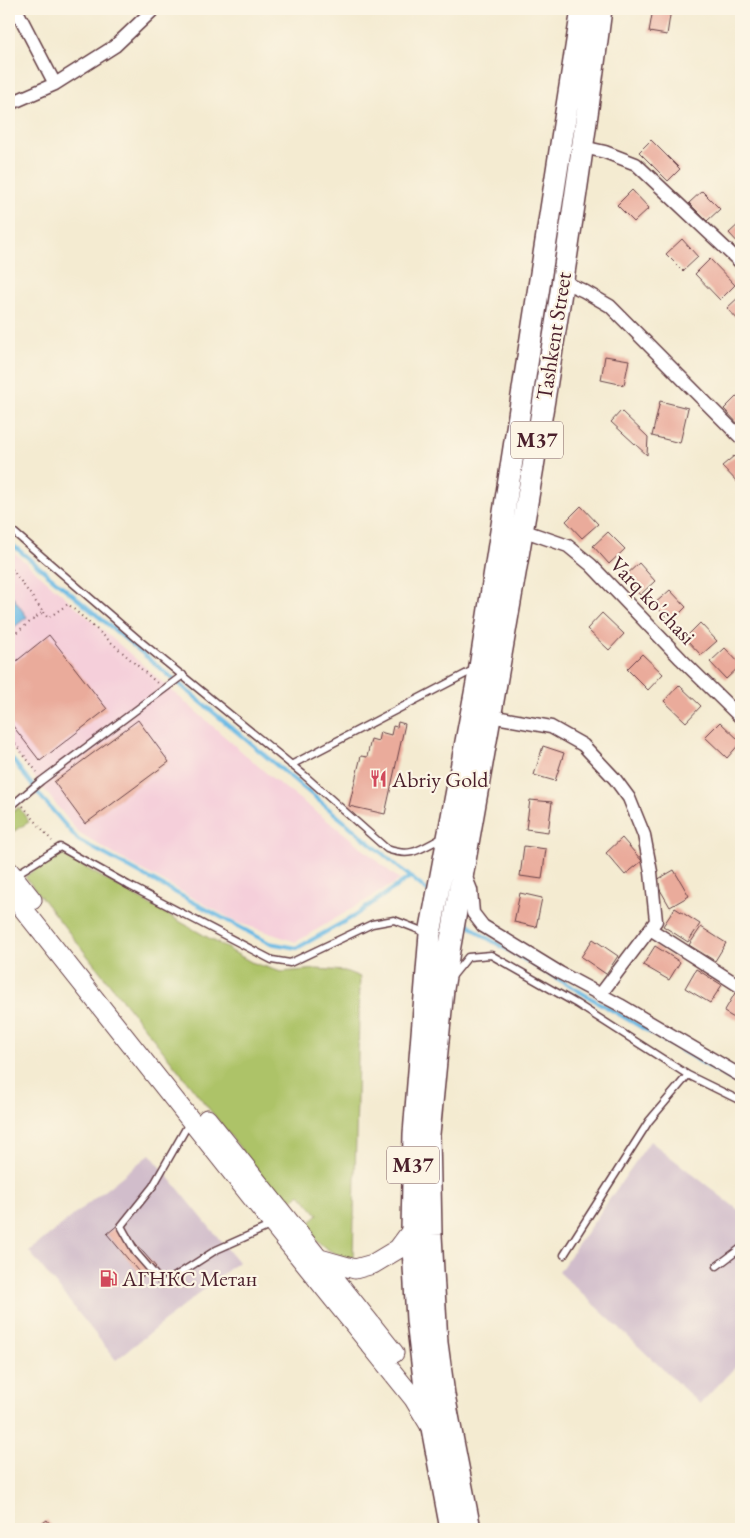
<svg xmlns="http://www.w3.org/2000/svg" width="750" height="1538" font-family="'EB Garamond',serif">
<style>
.built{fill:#f5cfda}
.industrial{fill:#d1bdcb}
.green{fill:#adc368;stroke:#7c714a}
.water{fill:#6abae5;stroke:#5a6c88}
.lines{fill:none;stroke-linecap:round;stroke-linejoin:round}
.stream{stroke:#6abae5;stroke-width:4}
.building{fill:#eaab9b}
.service-casing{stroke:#643e44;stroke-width:9}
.minor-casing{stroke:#643e44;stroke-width:15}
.secondary-casing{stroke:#643e44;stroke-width:21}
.trunk-casing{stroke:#643e44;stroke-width:24}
.path{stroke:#643e44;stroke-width:2;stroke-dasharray:1 4;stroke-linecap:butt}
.service{stroke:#fff;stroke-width:6}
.minor{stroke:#fff;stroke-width:12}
.secondary{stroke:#fff;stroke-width:19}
.trunk{stroke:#fff;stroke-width:21}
.labels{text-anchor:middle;stroke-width:4.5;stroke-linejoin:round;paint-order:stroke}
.shield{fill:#fcf5e5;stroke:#7f5f63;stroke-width:1}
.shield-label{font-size:21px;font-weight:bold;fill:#4a1f2b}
.street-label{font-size:22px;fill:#4a1f2b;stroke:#fcf5e5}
.poi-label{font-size:22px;fill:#4a1f2b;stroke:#fcf5e5;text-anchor:start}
</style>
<rect width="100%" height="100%" fill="#fcf5e5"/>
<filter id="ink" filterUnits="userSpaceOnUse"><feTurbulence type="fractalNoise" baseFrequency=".02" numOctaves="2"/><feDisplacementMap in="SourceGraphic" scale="10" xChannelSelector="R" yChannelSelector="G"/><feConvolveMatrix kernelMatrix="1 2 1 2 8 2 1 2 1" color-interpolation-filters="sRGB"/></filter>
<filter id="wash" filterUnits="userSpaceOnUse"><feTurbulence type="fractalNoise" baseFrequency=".0096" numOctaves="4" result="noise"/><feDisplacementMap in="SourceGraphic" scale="20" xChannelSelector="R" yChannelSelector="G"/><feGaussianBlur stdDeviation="1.12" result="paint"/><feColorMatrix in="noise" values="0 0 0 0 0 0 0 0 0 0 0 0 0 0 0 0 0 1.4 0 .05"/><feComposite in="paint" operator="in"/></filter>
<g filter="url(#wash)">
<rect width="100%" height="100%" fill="#f4ebd1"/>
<!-- built -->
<path class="built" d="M9 548 272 778 345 834 400 880 296 942 239 923 115 855 77 831 9 745Z"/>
<!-- industrial -->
<path class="industrial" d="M650 1141 741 1212V1361L700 1404 559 1272Z
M150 1154 238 1262 116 1360 29 1251Z"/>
<!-- green -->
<path class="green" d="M19 807 29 822 9 834V815Z
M63 855 251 962 281 972 317 969 345 971 360 977 353 1258C326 1253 322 1246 305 1227L318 1215 300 1194 286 1206 25 877 50 858Z"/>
<!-- water -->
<path class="water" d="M9 592 27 617 9 631Z"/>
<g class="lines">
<!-- stream -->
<path class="stream" d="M9 542 431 894
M9 755 42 798 78 840 269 943 297 948 351 918 410 877
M462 919 482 935 741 1085"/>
</g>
<g id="blocks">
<!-- building -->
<path class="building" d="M653 9H671L667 35 649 32Z
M651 140 680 169 668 181 639 152Z
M632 190 649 208 634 222 617 205Z
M702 191 720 209 707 221 689 203Z
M741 222V246L729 233Z
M682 239 698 257 683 271 666 254Z
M710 259 735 285 720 300 695 274Z
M741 295V323L727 308Z
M605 356 629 360 624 385 601 380Z
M739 394 741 396V427L724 409Z
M660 401 688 408 680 443 652 436Z
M621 411 648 437 647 455 611 422Z
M734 456 741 464 740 485 722 466Z
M581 506 598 524 582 538 566 521Z
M608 532 625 549 609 564 593 546Z
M639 563 655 581 640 595 624 577Z
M670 590 686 607 671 622 654 604Z
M602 613 624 634 609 650 587 629Z
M700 623 717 641 701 655 685 638Z
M49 635 107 709 40 761 9 721V667Z
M725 648 741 665 726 679 710 662Z
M642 654 663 674 648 690 627 669Z
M679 685 701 706 686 722 664 701Z
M138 720 169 762 85 824 54 782Z
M398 722 405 724 385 814 349 806 361 756 367 757 371 739 378 741 380 732 391 735 393 726 397 727Z
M720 722 741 742 727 758 705 737Z
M543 746 564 753 555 781 534 775Z
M530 800 552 802 548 832 526 829Z
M622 838 642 861 625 875 606 853Z
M524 846 546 849 542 879 520 876Z
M674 870 689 896 670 907 655 881Z
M520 893 542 898 536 927 514 922Z
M675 908 700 924 688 942 663 926Z
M701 927 726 943 715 961 689 945Z
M593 939 618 956 606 974 581 957Z
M655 946 680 962 669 980 643 965Z
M696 969 722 985 710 1003 685 988Z
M735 993 741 997V1022L724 1012Z
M119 1224 156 1267 143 1277 107 1234Z
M47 1520 53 1529H34Z"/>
</g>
</g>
<g filter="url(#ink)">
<use href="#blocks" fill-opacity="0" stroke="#643e44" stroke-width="1"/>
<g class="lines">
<defs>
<path id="service" d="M9 528 140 641 304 775 387 849C412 858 420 849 442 838
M291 765 475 669
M9 808 41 781 183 675
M15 875 60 847 128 885 272 960 290 963 372 924 394 920 427 933
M451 978 468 957 491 955 577 1004 688 1075 741 1101
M189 1123 153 1186 121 1226 136 1253 163 1284 216 1250 272 1225
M564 1255 649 1121 688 1075
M717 1266 741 1248"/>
<path id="minor" d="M16 9 55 84
M9 104 55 84 115 46 154 9
M583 147 605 152 636 164 741 263
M562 281 584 291 610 306 741 438
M522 530 568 546 591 565 681 659 741 718
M490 716 551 727 583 745 615 779 629 798 644 835 651 872 656 921 600 995
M465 875 471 890 473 913 483 926 560 973 620 1005 741 1076
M650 929 741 987"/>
<path id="secondary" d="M9 871 32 900
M9 891 273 1224 414 1399 429 1424
M207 1119 394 1353
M320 1259 355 1269 373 1264 398 1249 412 1230"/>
<path id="trunk" d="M451 1529 426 1396 417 1320 412 1230 414 1134 430 934 480 667 582 9
M470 1529 444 1395 437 1343 431 1235 429 1134 443 989 449 951C504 638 561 325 601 9"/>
</defs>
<!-- service casing -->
<use href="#service" class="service-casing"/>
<!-- minor casing -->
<use href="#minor" class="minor-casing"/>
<!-- secondary casing -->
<use href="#secondary" class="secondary-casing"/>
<!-- trunk casing -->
<use href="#trunk" class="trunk-casing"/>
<!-- path -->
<path class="path" d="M9 565 43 612 9 638
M43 612 48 618 68 604 157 683
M9 736 37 772
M23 806 52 841"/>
<!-- service -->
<use href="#service" class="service"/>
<!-- minor -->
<use href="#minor" class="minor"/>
<!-- secondary -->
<use href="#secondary" class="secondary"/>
<!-- trunk -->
<use href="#trunk" class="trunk"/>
</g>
</g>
<!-- icons -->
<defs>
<symbol id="restaurant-bare" viewBox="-9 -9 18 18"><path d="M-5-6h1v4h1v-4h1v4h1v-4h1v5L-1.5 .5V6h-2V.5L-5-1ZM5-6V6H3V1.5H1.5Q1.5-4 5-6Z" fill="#d1495b" stroke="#fcf5e5" stroke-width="2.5" paint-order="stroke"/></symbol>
<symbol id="fuel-bare" viewBox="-9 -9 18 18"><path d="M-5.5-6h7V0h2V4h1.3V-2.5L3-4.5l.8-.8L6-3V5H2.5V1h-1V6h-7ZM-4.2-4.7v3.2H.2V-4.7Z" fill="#d1495b" stroke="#fcf5e5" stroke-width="2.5" paint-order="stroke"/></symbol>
</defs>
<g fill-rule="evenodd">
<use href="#restaurant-bare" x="366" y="766" width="25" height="25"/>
<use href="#fuel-bare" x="96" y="1266" width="25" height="25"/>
</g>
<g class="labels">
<!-- shield labels -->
<g class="shield">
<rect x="511" y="421.5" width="52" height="37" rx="4"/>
<rect x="387" y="1146.5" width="52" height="37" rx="4"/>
</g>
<g class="shield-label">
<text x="537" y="447">M37</text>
<text x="413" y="1172">M37</text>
</g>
<!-- street labels -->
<g class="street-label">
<text transform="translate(553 336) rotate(-81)" y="8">Tashkent Street</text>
<text transform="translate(653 600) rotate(46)" y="8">Varq ko'chasi</text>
</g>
<!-- poi labels -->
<g class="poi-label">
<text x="392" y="787">Abriy Gold</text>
<text x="122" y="1286">АГНКС Метан</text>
</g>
</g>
<!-- margin -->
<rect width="750" height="1538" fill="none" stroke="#fcf5e5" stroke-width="30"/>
</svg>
